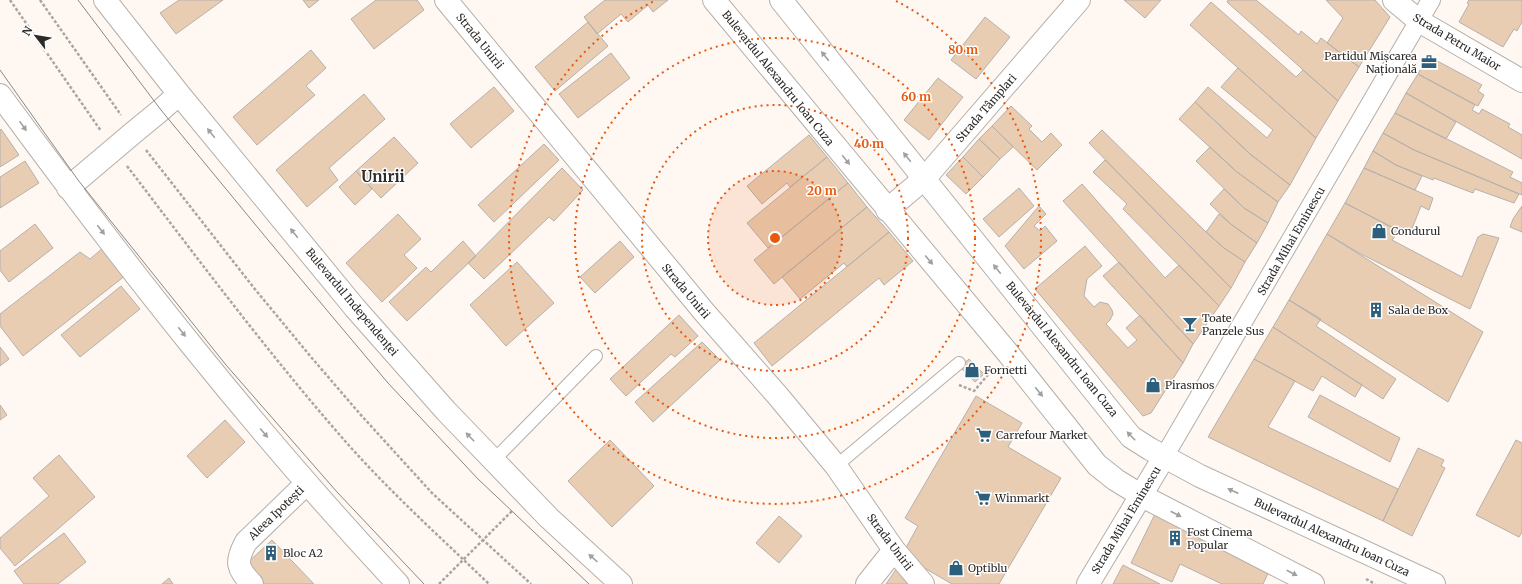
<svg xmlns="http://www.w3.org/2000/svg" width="1522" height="584" font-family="Merriweather,serif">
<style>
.building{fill:#e8cdb3;stroke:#b6b0ab}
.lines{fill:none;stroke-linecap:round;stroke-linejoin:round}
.service-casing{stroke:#b5afaa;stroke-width:14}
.pedestrian-casing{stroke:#b5afaa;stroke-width:20}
.minor-casing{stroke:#b5afaa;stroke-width:24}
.primary-casing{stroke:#b5afaa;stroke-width:24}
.path{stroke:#aaa5a2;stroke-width:2.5;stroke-dasharray:3 2;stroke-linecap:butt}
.service{stroke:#fff;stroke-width:12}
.pedestrian{stroke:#fff;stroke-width:18}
.minor{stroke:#fff;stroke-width:22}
.primary{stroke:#fff;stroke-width:22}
.tram{stroke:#8b8784;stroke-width:1}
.oneway{fill:#a0a09f}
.ring{fill:none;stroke:#e8590c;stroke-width:2;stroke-dasharray:2 4}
.labels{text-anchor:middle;stroke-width:3;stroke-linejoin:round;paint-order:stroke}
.street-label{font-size:11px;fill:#2d2b29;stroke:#fff}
.poi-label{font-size:11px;fill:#2d2b29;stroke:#fff;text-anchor:start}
.district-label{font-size:15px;font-weight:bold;fill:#2d2b29;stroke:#fff}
.centre{fill:#e8590c;stroke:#fff;stroke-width:2}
.ring-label{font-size:12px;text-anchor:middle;font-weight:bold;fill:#e8590c;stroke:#fff;stroke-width:3;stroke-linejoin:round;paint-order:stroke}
</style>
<rect width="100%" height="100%" fill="#fef7f2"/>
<!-- building -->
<path class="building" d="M179 0H223L176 34 160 13Z
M303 0H319L309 8Z
M376 0H417L424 10 374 49 351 19Z
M605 0H668L653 12 648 5 628 22 621 14 597 34 584 17Z
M1124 0H1161L1145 18Z
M1228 0H1256L1299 35 1301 31 1317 44 1321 38 1359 67 1338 101 1227 2Z
M1326 0H1375L1390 17 1359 67 1327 43 1343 18Z
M1469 0H1522V22L1517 31 1514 29 1503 47 1459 22 1469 4 1467 3Z
M1211 2 1296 77 1303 70 1338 101 1316 138 1190 25Z
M985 17 1010 37 976 79 951 60Z
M588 22 608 46 555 91 535 67Z
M311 50 326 68 306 86 315 95 257 145 233 117Z
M611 53 630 78 578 118 559 94Z
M1428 56 1482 85 1478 91 1484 95 1478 106 1418 74Z
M1238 68 1316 138 1290 185 1250 154 1195 102 1208 87 1267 138 1273 130 1221 87Z
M1418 74 1475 105 1472 110 1479 114 1482 109 1510 124 1508 127 1522 135V159L1406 93Z
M938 78 963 97 929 140 904 120Z
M494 87 514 111 471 148 450 124Z
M1406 93 1456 122 1446 139 1395 113Z
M364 94 385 119 329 168 338 180 307 207 276 170Z
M1195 102 1250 154 1290 185 1278 202 1237 172 1179 119Z
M1011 106 1032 126 1029 129 1042 142 1051 133 1062 145 1037 170 992 126Z
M1395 113 1513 172 1510 177 1522 183V195L1414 150 1383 133Z
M992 126 1013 147 1000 159 979 139Z
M1 129 19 155 0 167V130Z
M1102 130 1206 232 1224 248 1245 262 1231 288 1089 143Z
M1383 133 1414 150 1519 194 1514 203 1475 189 1473 193 1434 178 1433 180 1396 165 1373 151Z
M809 135 827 157 790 187 787 183 762 204 747 186Z
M394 137 418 163 381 198 356 171Z
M979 139 1000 159 983 177 963 157Z
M544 144 559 160 494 222 478 205Z
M1210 147 1237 172 1278 202 1268 223 1244 208 1196 161Z
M1373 151 1396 165 1422 176 1415 190 1364 168Z
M827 157 848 183 768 248 747 223Z
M963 157 983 177 966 194 946 175Z
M1105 160 1231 288 1219 306 1123 209 1127 204 1093 172Z
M25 161 39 183 0 208V177Z
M562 168 583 190 554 221 549 217 484 279 468 263Z
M1364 168 1433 198 1429 210 1421 206 1409 236 1345 203Z
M356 171 372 189 355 205 339 187Z
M848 183 867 207 774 284 754 260Z
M1082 184 1165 278 1179 265 1219 306 1193 344 1063 201Z
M1019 188 1034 206 999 237 983 219Z
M1224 189 1244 208 1268 223 1257 243 1232 225 1210 204Z
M1345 203 1399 231 1392 240 1462 277 1478 237 1483 234 1499 238 1470 309 1359 253 1327 234Z
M1039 206 1046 214 1034 226 1040 231 1045 226 1057 241 1024 269 1005 246Z
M1522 206V232L1510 227 1513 219Z
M867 207 889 232 847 267 844 263 800 299 782 277Z
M398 214 421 239 404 255 417 268 382 302 346 263Z
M1219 214 1232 225 1257 243 1245 262 1224 248 1206 232Z
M35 224 53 248 9 282 0 270V251Z
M889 232 913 261 884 285 879 278 772 366 754 343Z
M1327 234 1483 332 1448 402 1289 300Z
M463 241 476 256 407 321 389 302 426 267 431 272Z
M620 241 634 257 595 293 580 277Z
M1085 246 1102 266 1087 279 1084 296 1094 307 1100 302 1108 304 1112 310 1113 314 1110 320 1106 324 1128 348 1137 340 1126 328 1140 315 1183 363 1151 413 1143 416 1035 289Z
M104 247 126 275 23 356 0 326V314L80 252 90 259Z
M517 262 554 303 506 346 470 305Z
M1119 262 1193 344 1183 363 1103 276Z
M121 286 140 309 80 357 61 335Z
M1289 300 1321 319 1316 326 1396 379 1383 399 1273 327Z
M679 315 698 336 675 357 671 354 626 396 610 379Z
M1273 327 1362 385 1355 397 1322 376 1313 391 1254 359Z
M702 342 720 360 653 422 635 402Z
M0 347 9 359 0 366Z
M969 359 984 374 975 382 960 367Z
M1254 359 1295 381 1268 427 1398 489 1383 521 1208 437Z
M1320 395 1400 438 1390 462 1308 417Z
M976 396 1022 423 1008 447 1061 478 999 584H952L902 555 918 526 905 518Z
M0 405 7 415 0 420Z
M225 420 245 442 207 478 187 456Z
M610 440 654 486 612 527 568 481Z
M1516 440 1522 443V532L1519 537 1476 515Z
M1418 448 1444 460 1441 466 1445 468 1412 536 1383 521Z
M59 455 95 497 15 566 0 548V538L49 496 33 478Z
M1155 514 1270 569 1263 584H1222L1180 564 1172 582 1131 563Z
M779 516 802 536 779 563 756 543Z
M64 533 86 562 58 584H24L14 571Z
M272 540 314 584H260L244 566Z
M1123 565 1160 584H1113Z
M897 568 911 584H886Z
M169 578 173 584H162Z"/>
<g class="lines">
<defs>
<path id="service" d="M493 461 596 356
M836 466 959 363"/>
<path id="pedestrian" d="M1164 457 1431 0"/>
<path id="minor" d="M446 0 705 313 778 396 836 466 894 550 923 584
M1394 0 1419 21 1522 81
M887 210 925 178 1079 0
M252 584C237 568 235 562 246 542L306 484
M867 584 894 550"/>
<path id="primary" d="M105 0 179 94 355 308 446 411 549 518 621 584
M714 0 1007 352 1097 465 1116 480 1142 496 1313 584
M781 0 1131 437 1150 449 1200 476 1434 584
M0 95C124 264 254 430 398 584
M68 188 133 133 161 110 179 94
M1088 584 1164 457"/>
</defs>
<!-- service casing -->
<use href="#service" class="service-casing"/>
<!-- pedestrian casing -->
<use href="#pedestrian" class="pedestrian-casing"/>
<!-- minor casing -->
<use href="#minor" class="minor-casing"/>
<!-- primary casing -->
<use href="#primary" class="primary-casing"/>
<!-- path -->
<path class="path" d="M10 0 101 131
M40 0 121 115
M146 150 254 288 311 357 360 414 432 493 531 584
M127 166C198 259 268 353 345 441 390 492 440 537 489 584
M959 385 974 391 993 369
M1366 579 1375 584
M439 584 512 511"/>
<!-- service -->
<use href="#service" class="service"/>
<!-- pedestrian -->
<use href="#pedestrian" class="pedestrian"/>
<!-- minor -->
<use href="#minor" class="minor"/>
<!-- primary -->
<use href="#primary" class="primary"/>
<!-- tram -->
<path class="tram" d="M78 0 161 110 268 240 388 383 478 479 589 584
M0 70 78 180 226 365 337 492 424 584"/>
</g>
<!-- one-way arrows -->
<defs><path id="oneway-solid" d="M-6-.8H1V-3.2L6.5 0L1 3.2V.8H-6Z"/></defs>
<g class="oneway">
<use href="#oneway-solid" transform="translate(825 56) rotate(-129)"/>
<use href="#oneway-solid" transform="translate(23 126) rotate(54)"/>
<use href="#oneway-solid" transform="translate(211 133) rotate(-129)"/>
<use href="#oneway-solid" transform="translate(907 157) rotate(-129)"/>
<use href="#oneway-solid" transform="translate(846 160) rotate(51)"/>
<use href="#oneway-solid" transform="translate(101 230) rotate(52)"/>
<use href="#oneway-solid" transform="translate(294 233) rotate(-129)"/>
<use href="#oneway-solid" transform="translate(929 260) rotate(50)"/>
<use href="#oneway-solid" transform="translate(997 269) rotate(-129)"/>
<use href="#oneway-solid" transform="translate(182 332) rotate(52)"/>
<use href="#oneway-solid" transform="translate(1039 392) rotate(51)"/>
<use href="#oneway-solid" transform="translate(264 433) rotate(50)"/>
<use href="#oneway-solid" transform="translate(1131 436) rotate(-134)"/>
<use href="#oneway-solid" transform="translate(470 437) rotate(-134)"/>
<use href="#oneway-solid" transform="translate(1233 491) rotate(-155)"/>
<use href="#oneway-solid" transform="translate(1176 514) rotate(27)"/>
<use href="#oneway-solid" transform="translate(593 558) rotate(-138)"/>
<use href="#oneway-solid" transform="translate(1292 573) rotate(27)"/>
</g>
<!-- distance rings -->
<circle cx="775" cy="238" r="67" fill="#e8590c" fill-opacity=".12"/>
<g class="ring">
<circle cx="775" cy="238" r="67"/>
<circle cx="775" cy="238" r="133"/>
<circle cx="775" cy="238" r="200"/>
<path d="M896 1A266 266 0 1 1 654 1"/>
</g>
<!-- icons -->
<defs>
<symbol id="office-bare" viewBox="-9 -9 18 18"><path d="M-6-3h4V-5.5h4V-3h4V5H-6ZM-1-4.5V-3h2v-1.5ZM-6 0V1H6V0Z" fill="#2d5f7c" stroke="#fff" stroke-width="2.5" paint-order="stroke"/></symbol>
<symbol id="shop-bare" viewBox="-9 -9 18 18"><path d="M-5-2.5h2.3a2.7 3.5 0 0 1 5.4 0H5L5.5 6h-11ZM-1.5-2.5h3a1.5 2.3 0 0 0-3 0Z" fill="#2d5f7c" stroke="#fff" stroke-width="2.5" paint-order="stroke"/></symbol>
<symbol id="building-bare" viewBox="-9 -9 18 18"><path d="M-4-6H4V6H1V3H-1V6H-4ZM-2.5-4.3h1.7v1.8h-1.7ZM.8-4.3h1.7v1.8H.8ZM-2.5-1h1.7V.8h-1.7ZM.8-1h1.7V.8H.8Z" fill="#2d5f7c" stroke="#fff" stroke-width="2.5" paint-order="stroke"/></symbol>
<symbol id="bar-bare" viewBox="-9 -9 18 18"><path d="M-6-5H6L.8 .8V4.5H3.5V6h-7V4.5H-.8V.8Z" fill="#2d5f7c" stroke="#fff" stroke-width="2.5" paint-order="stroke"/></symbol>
<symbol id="supermarket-bare" viewBox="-9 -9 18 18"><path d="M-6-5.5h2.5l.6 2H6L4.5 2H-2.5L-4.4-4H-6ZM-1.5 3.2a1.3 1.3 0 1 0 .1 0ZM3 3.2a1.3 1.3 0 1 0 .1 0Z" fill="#2d5f7c" stroke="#fff" stroke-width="2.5" paint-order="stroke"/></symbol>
</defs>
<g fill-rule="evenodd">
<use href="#office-bare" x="1418" y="51" width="22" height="22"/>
<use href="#shop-bare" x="1368" y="220" width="22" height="22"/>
<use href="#building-bare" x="1365" y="299" width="22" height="22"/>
<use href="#bar-bare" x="1179" y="313" width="22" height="22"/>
<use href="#shop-bare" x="961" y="359" width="22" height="22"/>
<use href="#shop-bare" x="1142" y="374" width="22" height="22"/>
<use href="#supermarket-bare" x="973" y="424" width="22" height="22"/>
<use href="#supermarket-bare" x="972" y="487" width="22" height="22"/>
<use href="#building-bare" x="1164" y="527" width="22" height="22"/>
<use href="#building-bare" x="260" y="542" width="22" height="22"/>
<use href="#shop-bare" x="945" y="557" width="22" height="22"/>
</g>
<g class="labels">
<!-- street labels -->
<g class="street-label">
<text transform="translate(480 41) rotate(51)" y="4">Strada Unirii</text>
<text transform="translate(1457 42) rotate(31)" y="4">Strada Petru Maior</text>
<text transform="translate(778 78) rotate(51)" y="4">Bulevardul Alexandru Ioan Cuza</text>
<text transform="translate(986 108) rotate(-49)" y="4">Strada Tâmplari</text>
<text transform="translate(1291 241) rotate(-60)" y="4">Strada Mihai Eminescu</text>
<text transform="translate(686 291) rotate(50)" y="4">Strada Unirii</text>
<text transform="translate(352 302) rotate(50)" y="4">Bulevardul Independenței</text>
<text transform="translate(1062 349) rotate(51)" y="4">Bulevardul Alexandru Ioan Cuza</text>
<text transform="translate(276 513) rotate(-44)" y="4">Aleea Ipotești</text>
<text transform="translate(1126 520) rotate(-59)" y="4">Strada Mihai Eminescu</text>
<text transform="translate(1332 537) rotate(25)" y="4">Bulevardul Alexandru Ioan Cuza</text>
<text transform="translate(890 542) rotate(53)" y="4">Strada Unirii</text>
</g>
<!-- poi labels -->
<g class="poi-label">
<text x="1417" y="60" text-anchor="end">Partidul Mișcarea<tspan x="1417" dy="13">Națională</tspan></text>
<text x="1391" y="235">Condurul</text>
<text x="1388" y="314">Sala de Box</text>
<text x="1202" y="322">Toate<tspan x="1202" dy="13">Panzele Sus</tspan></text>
<text x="984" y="374">Fornetti</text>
<text x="1165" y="389">Pirasmos</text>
<text x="996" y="439">Carrefour Market</text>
<text x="995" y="502">Winmarkt</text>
<text x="1187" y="536">Fost Cinema<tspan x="1187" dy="13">Popular</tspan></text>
<text x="283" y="557">Bloc A2</text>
<text x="968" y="572">Optiblu</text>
</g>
<!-- district labels -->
<g class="district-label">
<text x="383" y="182">Unirii</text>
</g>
</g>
<circle cx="775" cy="238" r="6" class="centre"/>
<g class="ring-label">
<text x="963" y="54">80 m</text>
<text x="916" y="101">60 m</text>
<text x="869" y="148">40 m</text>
<text x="822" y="195">20 m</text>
</g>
<!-- north arrow -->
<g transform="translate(36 36) rotate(301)" stroke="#ffffff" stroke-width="3" paint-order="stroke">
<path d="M0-3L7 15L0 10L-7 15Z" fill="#2d2b29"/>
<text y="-6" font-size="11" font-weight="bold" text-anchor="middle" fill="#2d2b29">N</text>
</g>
</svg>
